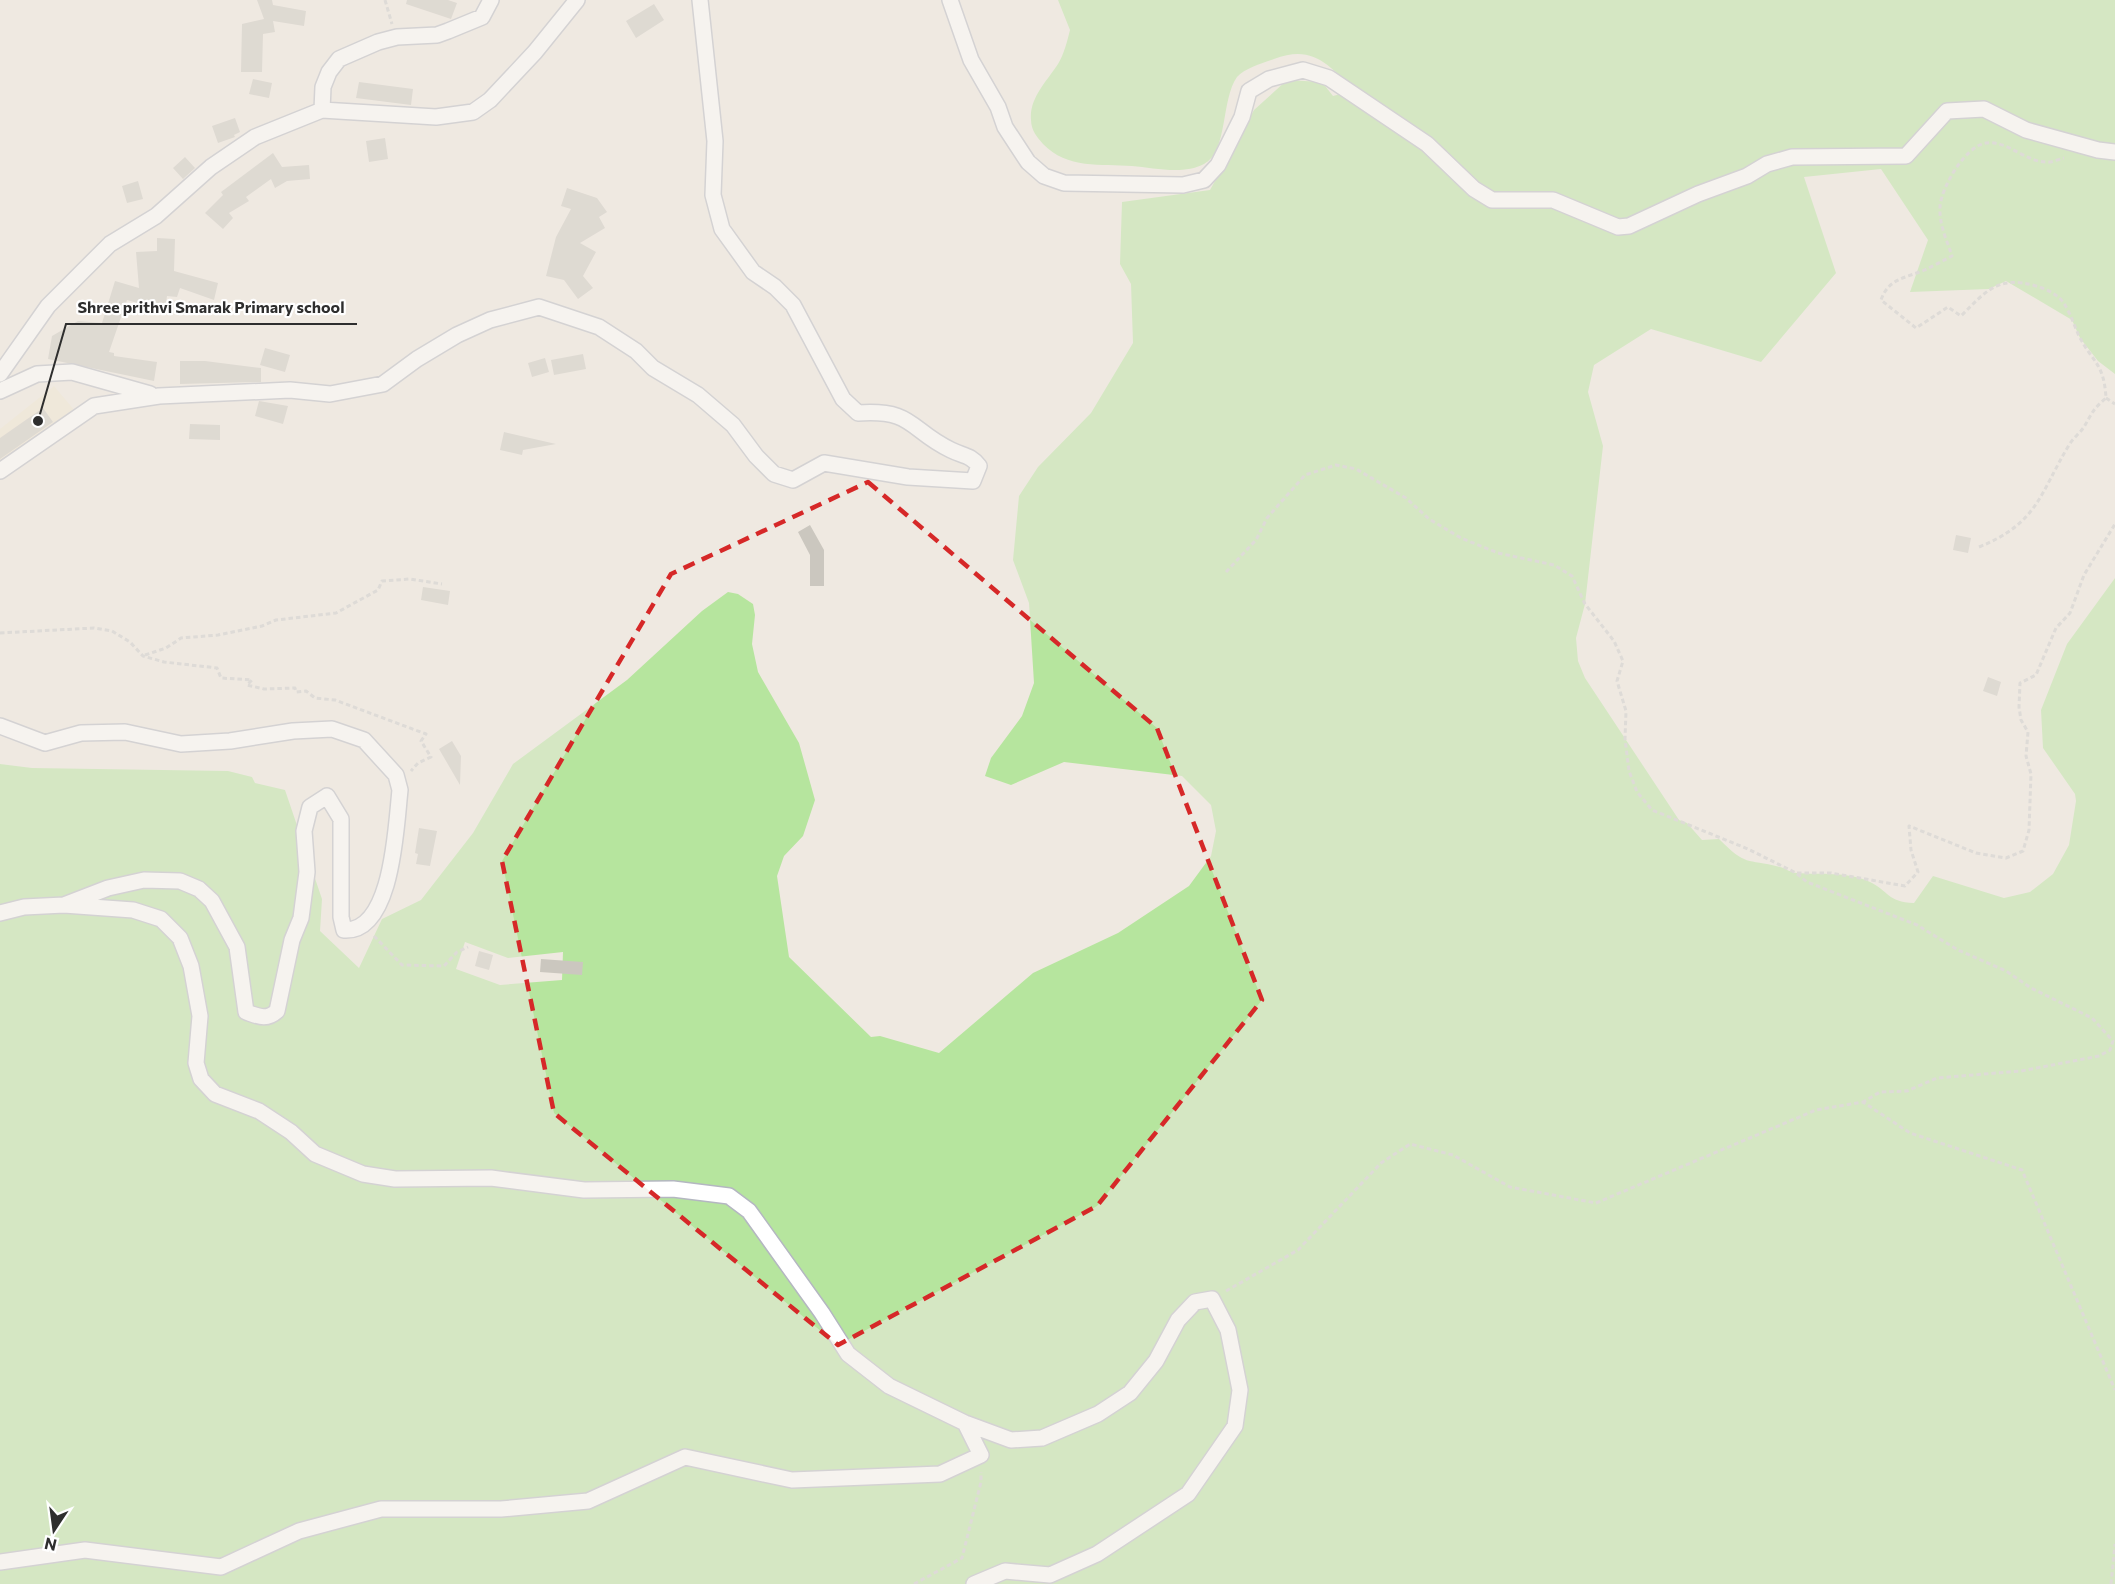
<svg xmlns="http://www.w3.org/2000/svg" width="2115" height="1584" font-family="Commissioner,sans-serif">
<style>
.education{fill:#f0e6d1}
.green{fill:#b6e59e;fill-rule:evenodd}
.building{fill:#cbc7bf}
.lines{fill:none;stroke-linecap:round;stroke-linejoin:round}
.street-casing{stroke:#b4b7c1;stroke-width:18}
.path{stroke:#c9c9c9;stroke-width:3;stroke-dasharray:4.5 3;stroke-linecap:butt}
.street{stroke:#fff;stroke-width:15}
.marked{fill:none;stroke:#d62828;stroke-width:4.5;stroke-dasharray:12 8;stroke-linejoin:round}
.leader{fill:none;stroke:#2e2e2e;stroke-width:2}
.callout-dot{fill:#2e2e2e;stroke:#fff;stroke-width:2}
.callout-label{font-size:16px;text-anchor:middle;font-weight:bold;fill:#2e2e2e;stroke:#fff;stroke-width:4.5;stroke-linejoin:round;paint-order:stroke}
</style>
<rect width="100%" height="100%" fill="#efe9e1"/>
<!-- education -->
<path class="education" d="M54 386 76 412 0 465V429Z"/>
<!-- green -->
<path class="green" d="M1058 0H2115V374L2098 361 2080 338 2072 320 2006 281 1989 289 1910 292 1928 240 1881 169 1804 177 1836 273 1761 362 1651 329 1594 365 1588 392 1603 446 1585 604 1576 638 1578 661 1585 678 1679 820 1687 823 1702 840 1719 839C1747 867 1745 858 1780 867 1785 868 1791 873 1797 873 1820 875 1847 871 1870 882 1889 891 1887 902 1914 903L1933 876 2004 898 2030 892 2053 874 2069 845 2076 801 2075 794 2043 748 2041 710 2067 644 2115 578V1584H0V764L32 768 228 771 252 777 255 783 285 790 322 899 320 931 359 968 382 919 421 900 473 833 513 764 627 680 702 611 728 592 738 594 753 604 755 615 752 644 758 672 799 743 815 800 803 836 784 856 777 876 789 957 871 1037 880 1036 939 1053 1033 973 1118 933 1189 886 1211 856 1216 831 1211 805 1182 776 1064 762 1011 785 985 776 991 758 1022 716 1034 683 1029 603 1013 560 1019 496 1038 467 1091 413 1133 343 1131 284 1120 264 1122 202 1210 190 1254 110 1287 80 1322 82 1333 96 1355 90C1328 65 1313 44 1274 59 1262 63 1245 68 1237 77 1221 99 1228 152 1204 164 1184 175 1154 168 1132 166 1101 164 1067 169 1043 144 1037 137 1031 130 1031 120 1029 98 1047 81 1058 64 1064 54 1067 42 1070 30ZM465 942 508 958 563 952 562 980 500 985 456 969Z"/>
<!-- building -->
<path class="building" d="M257 0H272L273 5 306 11 304 26 273 21 275 32 263 34 262 72H241L242 24 264 19Z
M407 0H448L457 3 451 19 406 4Z
M654 4 664 20 636 38 626 21Z
M253 79 272 83 269 98 249 94Z
M359 82 413 89 411 105 356 98Z
M235 118 240 132 234 135 235 137 218 143 212 126Z
M385 138 388 159 369 162 366 141Z
M273 153 282 167 309 165 310 179 287 181 275 188 271 179 246 197 249 201 229 213 233 218 223 229 205 213 223 195 221 192Z
M185 157 195 168 183 179 173 168Z
M138 181 143 199 127 203 122 186Z
M567 188 597 198 607 212 599 217 605 228 580 243 596 252 583 276 593 288 578 299 564 280 546 276 556 237 571 209 561 206Z
M157 238 175 239 174 271 218 283 214 300 180 288 177 297 167 296 165 311 127 300 109 352 114 353V356L157 362 154 381 48 359 52 336 78 321 102 323 115 281 139 288 136 252 157 251Z
M265 348 290 355 285 372 260 365Z
M583 354 586 369 554 375 551 360Z
M545 358 549 372 532 377 528 363Z
M180 361H205L261 368V382L180 384Z
M259 401 288 406 283 424 255 416Z
M43 408 53 422 0 459V438Z
M190 424 220 425V440L189 439Z
M504 432 556 444 523 450 522 455 500 450Z
M810 525 824 550V586H810V555L798 532Z
M1956 535 1971 538 1968 553 1953 550Z
M423 587 450 591 448 605 421 600Z
M1988 677 2001 682 1997 696 1983 691Z
M452 741 461 756 460 785 439 749Z
M419 828 437 831 430 866 416 864 418 854 415 853Z
M479 951 493 955 489 970 475 966Z
M541 959 583 962 582 975 540 972Z"/>
<g class="lines">
<defs>
<path id="street" d="M950 0 971 60 998 107 1005 127 1028 162 1044 176 1064 183 1183 185 1204 180 1218 165 1242 117 1249 91 1269 79 1303 70 1329 78 1427 144 1474 189 1492 200H1553L1618 227 1629 226 1698 194 1747 176 1767 164 1792 157 1906 156 1947 111 1984 109 2026 130 2098 150 2115 152
M322 110 436 117 473 112 490 100 535 52 577 0
M0 374 48 306 110 244 156 216 211 167 255 137 322 110 323 87 329 72 339 59 378 42 397 37 437 35 448 31 482 17 491 0
M0 391 37 374 72 372 150 394
M0 471 94 406 159 396 290 390 330 394 383 384 417 359 457 335 490 320 539 307 599 327 636 351 653 368 698 395 733 425 756 456 774 474 793 480 824 463 908 477 973 481 979 466C971 455 963 456 951 450 909 430 914 409 858 413L843 399 793 305 775 287 753 272 722 229 713 195 715 141 700 0
M0 726 45 743 81 733 125 732 181 744 230 741 293 731 332 729 364 740 396 775 400 790C396 825 393 933 344 930L341 917V819L327 796 310 807 304 831 307 872 301 918 292 940 277 1011C266 1021 258 1016 246 1012L237 947 212 901 199 889 180 881 144 880 108 888 64 905 24 907 0 913
M64 905 133 910 161 919 180 938 191 966 200 1016 196 1063 201 1079 215 1094 259 1111 291 1132 315 1154 363 1174 395 1179 491 1178 584 1190 673 1189 729 1196 749 1211 822 1313 848 1354 889 1386 965 1423 1011 1440 1042 1438 1098 1414 1130 1393 1156 1361 1178 1320 1195 1302 1212 1299 1228 1330 1240 1390 1235 1426 1188 1494 1097 1554 1050 1575 1005 1571 974 1584
M0 1562 85 1550 221 1567 299 1531 381 1509H501L588 1501 685 1457 792 1480 940 1474 981 1455 965 1423"/>
</defs>
<!-- street casing -->
<use href="#street" class="street-casing"/>
<!-- path -->
<path class="path" d="M385 0 392 24
M2106 398 2115 404
M1979 547C2038 523 2039 495 2069 445 2073 438 2080 433 2084 427 2092 413 2093 409 2106 398 2104 363 2093 363 2079 336 2074 325 2070 312 2063 302 2057 294 2046 289 2036 286 1998 275 1986 291 1961 316L1948 307 1916 328 1881 300C1888 279 1905 278 1922 271 1932 267 1942 261 1952 256 1947 241 1939 224 1940 207 1941 188 1965 146 1986 143 2007 140 2026 162 2046 162 2052 163 2059 159 2064 158
M1226 572 1256 540 1267 518 1305 475 1336 465 1356 469 1406 498 1429 519 1461 538 1498 553 1554 565 1572 576 1585 604 1614 641 1623 661 1617 681 1626 711 1625 739 1629 771 1637 792 1652 810 1748 849 1796 873 1807 882 1917 925 1958 950 2006 971 2031 988 2092 1018 2113 1041 2110 1050 2099 1056 2021 1071 1937 1078 1907 1091 1880 1092 1863 1102
M0 633 94 628 112 631 130 642 143 656 164 662 217 668 221 678 252 680 247 685 264 689 295 688 296 692 306 691 315 698 335 700 426 734 421 741 431 757 418 763 411 771
M145 655 166 648 181 638 218 635 262 626 276 620 336 613 378 590 382 581 410 579 442 584
M1797 873H1831L1905 886 1918 872 1911 850 1909 826 1976 853 2006 858 2023 851 2029 830 2031 774 2026 756 2028 732 2021 720 2019 707 2020 683 2036 675 2056 628 2070 613 2084 575 2115 524
M374 936 402 965 444 966 457 952 468 947
M1226 1291 1298 1250 1381 1163 1410 1144 1453 1155 1510 1187 1596 1203 1816 1110 1863 1102 1910 1133 2022 1170 2115 1390
M914 1584 962 1558 981 1482V1472
M2111 1584 2115 1544"/>
<!-- street -->
<use href="#street" class="street"/>
</g>
<!-- marked area -->
<path d="M0 0H2115V1584H0ZM868 482 1157 728 1262 1000 1097 1206 838 1345 554 1113 502 861 671 574Z" fill="#efe9e1" fill-opacity=".55" fill-rule="evenodd"/>
<path class="marked" d="M868 482 1157 728 1262 1000 1097 1206 838 1345 554 1113 502 861 671 574Z"/>
<!-- callouts -->
<path class="leader" d="M38 421L66 324H357"/>
<circle class="callout-dot" cx="38" cy="421" r="6"/>
<g class="callout-label">
<text x="211" y="313">Shree prithvi Smarak Primary school</text>
</g>
<!-- north arrow -->
<g transform="translate(54 1530) rotate(193)" stroke="#ffffff" stroke-width="4.5" paint-order="stroke">
<path d="M0-4.5L10 22L0 15L-10 22Z" fill="#2e2e2e"/>
<text y="-9" font-size="16" font-weight="bold" text-anchor="middle" fill="#2e2e2e">N</text>
</g>
</svg>
